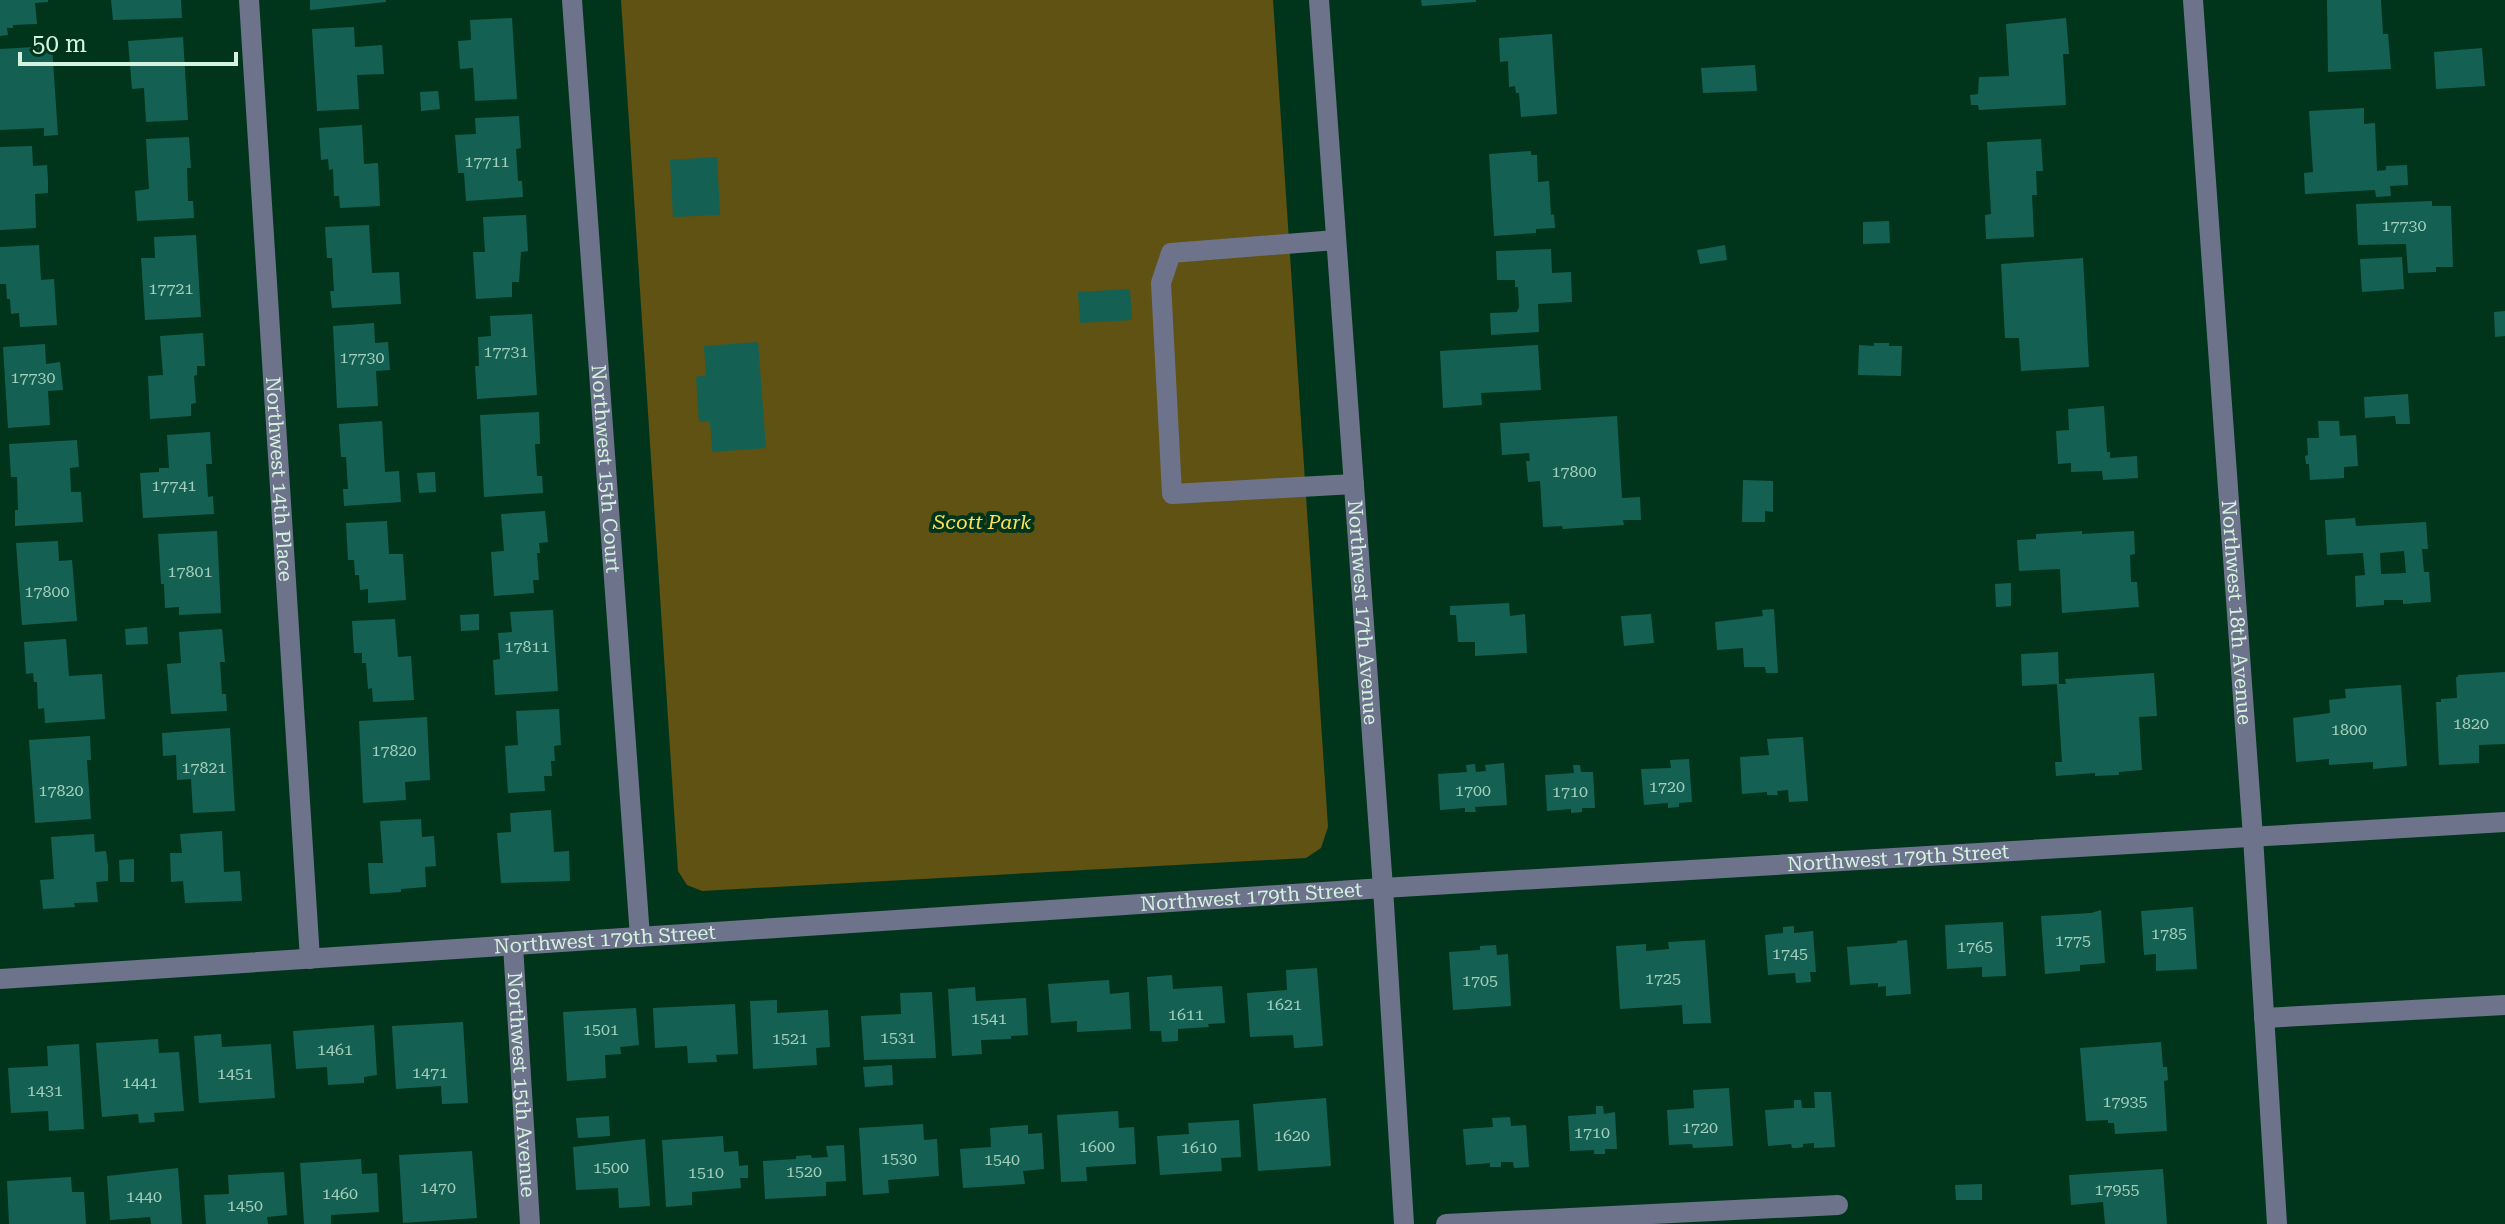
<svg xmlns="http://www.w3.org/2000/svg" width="2505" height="1224" font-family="'Roboto Serif',serif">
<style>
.green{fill:#5f5213}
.building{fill:#146153;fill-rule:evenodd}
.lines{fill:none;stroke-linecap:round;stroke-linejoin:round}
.minor{stroke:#6e738c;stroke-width:20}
.labels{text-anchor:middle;stroke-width:8;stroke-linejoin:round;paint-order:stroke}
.number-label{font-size:16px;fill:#a3cebb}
.street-label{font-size:20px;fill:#d3f3de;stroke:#00351c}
.park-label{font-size:20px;font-style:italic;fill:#fee057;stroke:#00351c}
</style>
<rect width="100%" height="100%" fill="#00351c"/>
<!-- green -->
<path class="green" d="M621 0H1273L1328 827 1321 848 1306 858 702 891 687 885 678 871Z"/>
<!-- building -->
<path class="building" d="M0 0H48V2L35 3 37 24 13 25V28H7L8 35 0 36Z
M111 0H181L182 18 113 20Z
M310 0H386V2L310 10Z
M1421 0H1476V2L1422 6Z
M2327 0H2381L2383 34H2388L2391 69 2328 72Z
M512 18 517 99 475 101 473 68 460 69 458 41 471 40 470 20Z
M2066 18 2069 54H2063L2066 105 1979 110 1978 105H1971L1970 95 1978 94 1979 77 2009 76 2006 24Z
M354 27 355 47 382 45 384 74 357 75 359 109 317 111 312 29Z
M1552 34 1557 114 1521 117 1519 93H1516L1515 86 1509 87 1508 61 1500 62 1499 38Z
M183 37 188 120 146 122 144 88 132 89 128 41Z
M52 46 58 135 44 136V128L0 130V49Z
M2482 48 2485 86 2436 89 2434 52Z
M1755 65 1757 91 1703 93 1701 68Z
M438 91 440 109 421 111 420 92Z
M2364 108V124L2375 123 2377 171 2386 170V166L2407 165 2408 185 2390 186 2391 196 2376 197 2375 190 2305 194 2304 173 2313 172 2309 111Z
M519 116 521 148 516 149 518 181H522L523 197 466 201 464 173H458L455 135 476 134 475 118Z
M362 125 364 164 378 163 380 206 340 208 339 196H334L333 169 329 170 328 159 321 160 319 128Z
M189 137 191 168H187L188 201H193L194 218 137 221 135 191 149 189 146 139Z
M2041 139 2043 171H2036L2037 195H2032L2034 237 1986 239 1985 215 1991 214 1987 142Z
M32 146 33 166 47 165 48 180V193L35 194 36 228 0 230V147Z
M1531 151V155H1537L1538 182 1549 181 1551 215 1554 214 1555 228 1536 229V233L1494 236 1489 154Z
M717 157 720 215 673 217 670 160Z
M2432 201V206H2451L2453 267H2436V272L2408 273 2406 244 2358 245 2356 204Z
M526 215 528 251 521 252 519 282H512V297L476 299 473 252H485L483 217Z
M1889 221 1890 243 1863 244V222Z
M369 225 372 273 399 272 401 304 332 308 330 291H334L332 258H327L325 227Z
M196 235 201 317 145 320 141 258H155L154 237Z
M39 245 41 280 54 279 57 325 20 327 19 313 11 314 10 299H7L6 284H0V247Z
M1725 245 1727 260 1700 264 1697 250Z
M1551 249 1552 273 1571 272 1572 302 1538 304 1539 332 1491 335 1490 313 1517 312 1519 307 1518 287H1515V280H1497L1496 251Z
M2402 257 2404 289 2362 292 2360 259Z
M2083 258 2089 367 2021 371 2019 338H2005L2001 264Z
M1130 289 1132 320 1080 323 1078 292Z
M2505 311V336L2495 337 2494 312Z
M532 314 537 395 477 399 475 366H479L478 337 491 336 490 316Z
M374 323 375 343 388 342 390 370 376 371 378 406 337 408 333 326Z
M203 333 205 366H197V375L194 376 196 403 191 404V416L150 419 148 376 163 375 160 336Z
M758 342 766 448 712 452 710 421 699 422 696 377 706 375 704 346Z
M1874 343H1889V346H1902L1901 376 1858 375 1859 345 1874 346Z
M45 344 46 364 60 362 63 390 48 391 50 425 8 428 3 347Z
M1538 345 1541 390 1481 393 1482 405 1443 408 1440 351Z
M2408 394 2410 424H2396L2395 416 2365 418 2364 397Z
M2104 406 2107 452H2110V458L2137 456 2138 478 2103 480 2102 471 2071 472V463L2058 464 2056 431 2069 430 2068 409Z
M539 412 540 444H535L537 476H542L543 493 484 497 480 415Z
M1617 416 1622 498 1640 497 1641 520H1623L1624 525 1563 529 1562 526 1543 527 1540 481 1528 482 1526 461H1530L1529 453 1502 455 1500 423Z
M382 421 385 472 399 471 401 502 344 506 343 489H348L346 457H341L339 424Z
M2318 421H2339L2340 436 2356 435 2358 466 2344 467V478L2310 480 2309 464H2306L2305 456 2308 455 2307 438H2319Z
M210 432 212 464H206L208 497 213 496 214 514 143 518 140 473 159 472V468H169L167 435Z
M77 440 79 467 70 468 71 492H81L83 522 15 526V510H18L17 477H11L9 444Z
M435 472 436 492 419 493 417 473Z
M1743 480 1773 481V512L1765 511V522H1742Z
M545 511 548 542 539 543 540 553H537L539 580H533L534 593 494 596 491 552 504 551 501 514Z
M2355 518 2356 526 2426 522 2428 549H2422L2424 572H2429L2431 602 2403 604V600H2384V605L2356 607 2355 576 2365 575 2363 553 2327 555 2325 520ZM2404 551 2406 573 2381 574 2380 553Z
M387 521 389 554H403L406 600 368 603V589L360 590 359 575H355L354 560H348L346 523Z
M217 531 221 613 179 615V607L165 608 164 584H161L158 534Z
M2082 531V534L2134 531 2135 554 2130 555 2131 582H2137L2139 607 2062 613 2060 569 2019 571 2017 540 2036 539V534Z
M58 541 59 561 72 560 77 621 22 625 16 543Z
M2011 583V606L1996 607 1995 584Z
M1509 603 1510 616 1525 614 1527 653 1475 656V642H1458L1456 615H1450V606Z
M1774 609 1778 673H1766L1765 667H1744L1743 648 1717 650 1715 622 1763 616 1762 610Z
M553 610 558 691 495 695 493 660 500 659 498 633 512 632 510 612Z
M479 614V630L461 631 460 615Z
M1651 614 1654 643 1624 646 1621 616Z
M395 619 398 657 411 656 414 700 373 702 372 688 368 689 366 663H362V653H354L352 621Z
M147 627 148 644 126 645 125 629Z
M222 629 225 662H220L222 694H226L227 711 171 714 167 664 181 663 179 632Z
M66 639 69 676 102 674 105 719 45 723 44 708 38 709 37 682H34L33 673 26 674 24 642Z
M2058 652 2059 684 2022 686 2021 654Z
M2505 672V744L2479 745V763L2439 765 2436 702H2441V699L2457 698 2456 677H2458V675Z
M2154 673 2157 716 2139 717 2142 770 2119 772V775L2095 776V773L2056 776 2055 762H2062L2057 684H2066L2065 679Z
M2401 685 2407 766 2373 769V762L2329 765V759L2296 762 2293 718 2330 713 2329 700 2346 698 2345 689Z
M559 709 561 745 554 746 555 761H551L552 776H544L545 791 508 793 505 746 518 745 516 711Z
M427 717 430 780 405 782 406 800 363 803 359 721Z
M230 728 235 811 193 813 191 779 177 780 176 755 163 756 162 733Z
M90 736 91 760H87L91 819 35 823 29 740Z
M1803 737 1808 801 1789 802 1788 790 1777 791 1778 795H1767V792L1742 794 1740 757 1769 755 1767 739Z
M1689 759 1692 802 1679 803V807L1668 808V803L1644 805 1641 769 1671 768 1670 760Z
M1504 763 1507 805 1475 807 1476 812H1465V808L1440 810 1438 774 1467 772 1466 765 1475 764 1476 772 1486 771 1485 765Z
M1573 765H1580L1581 772H1593L1595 808H1582V812L1571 813V809L1547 811 1545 775 1574 773Z
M551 810 554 852 569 851 570 881 501 883 497 833 511 832 510 813Z
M421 819 422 837 434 836 436 866 425 867 426 887 401 889V892L370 894 368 863H383L380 821Z
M222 831 224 872 240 871 242 901 185 903 183 881 171 882 170 853H182L180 834Z
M94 834 95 852 106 851 108 866V881L96 882 98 902 74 903 75 907 43 909 40 880 54 879 51 837Z
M134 859V882H120L119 860Z
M2193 907 2197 969 2156 971V954L2144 955 2141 911Z
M2101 910 2105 963 2080 965V971L2045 974 2041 916 2091 913Z
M2003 922 2006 976 1982 977V967L1947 969 1945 925Z
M1794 926V933L1813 931 1816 972H1810L1811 982 1796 983 1795 973 1768 975 1765 935 1783 933V927Z
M1705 940 1711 1023 1683 1024 1682 1005 1620 1009 1616 946 1646 944V951L1669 949 1668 942Z
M1907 940 1911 994 1886 996V986L1878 987V983L1850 985 1847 947 1897 943V941Z
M1496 945 1497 955 1508 954 1511 1006 1453 1010 1449 952 1480 950V946Z
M1317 968 1323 1046 1294 1048 1293 1035 1250 1037 1247 993 1287 990 1286 970Z
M1172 975 1173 989 1222 986 1225 1023 1208 1024 1209 1027 1178 1029V1041L1162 1042 1161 1031H1150L1147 977Z
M1109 980 1110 994 1129 992 1131 1029 1077 1032V1021L1051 1023 1048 984Z
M975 987 976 1001 1026 998 1028 1035 1011 1036V1039L981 1040 982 1054 952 1056 948 989Z
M932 992 936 1058 864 1060 861 1016 901 1014 900 993Z
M777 1000V1013L828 1010 830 1047 816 1048 817 1065 753 1069 750 1001Z
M735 1004 738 1054 716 1055 717 1062 688 1063 687 1046 655 1048 653 1008Z
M636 1008 639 1045 620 1047 621 1054 605 1055 606 1078 567 1081 563 1012Z
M463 1022 468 1103 442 1104 441 1086 396 1089 392 1026Z
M374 1025 377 1075 364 1077V1083L328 1085 327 1067 296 1069 293 1031Z
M221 1034 222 1047 271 1044 275 1098 199 1103 194 1036Z
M158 1039 159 1053 179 1052 184 1111 154 1113 155 1122 139 1123 138 1114 102 1117 96 1043Z
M2161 1042 2163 1067H2167L2168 1080 2164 1081 2167 1131 2115 1134 2114 1123H2108V1120L2086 1121 2080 1048Z
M79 1044 84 1129 49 1131 48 1111 11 1113 8 1068 48 1066 47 1046Z
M892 1065 893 1085 865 1087 863 1067Z
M1729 1088 1733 1146 1693 1148 1692 1144 1669 1145 1667 1110 1694 1108 1693 1090Z
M1814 1092H1831L1835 1147 1814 1148V1143L1803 1144V1147L1797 1148H1792L1791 1144 1768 1146 1765 1110 1794 1108V1100H1801L1802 1108H1815Z
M1326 1098 1331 1166 1258 1171 1253 1104Z
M1596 1106H1603L1604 1114 1615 1112 1617 1149H1605V1154H1594V1150L1570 1151 1568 1116 1596 1114Z
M1118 1111 1119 1128 1134 1127 1136 1164 1086 1167 1087 1181 1061 1182 1057 1115Z
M609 1116 610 1136 578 1138 576 1118Z
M1510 1117 1511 1126 1526 1125 1529 1167 1514 1168 1513 1162H1501V1167H1490V1163L1466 1165 1463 1129 1493 1127 1492 1118Z
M1239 1120 1241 1157 1221 1158 1222 1171 1160 1175 1157 1136 1189 1134 1188 1123Z
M923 1124 924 1140 937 1139 939 1176 888 1180 889 1193 863 1195 859 1128Z
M1028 1125V1134L1042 1133 1044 1169 1023 1171 1025 1184 963 1188 960 1149 991 1147 990 1128Z
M723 1136 724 1152 738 1151 739 1166 748 1165V1178H740L741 1188 692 1192V1205L666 1207 662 1140Z
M645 1139 650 1206 619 1208 618 1188 576 1190 573 1147Z
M844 1145 846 1181 826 1182V1196L765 1199 763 1161 796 1159V1156L811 1155 812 1158 828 1157 826 1146Z
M472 1151 477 1218 403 1223 399 1155Z
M361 1159 362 1174 377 1173 379 1212 331 1215V1224H304L300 1163Z
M178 1168 182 1224H151L150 1217 110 1220 107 1176Z
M2163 1169 2167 1224H2105L2103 1202 2071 1205 2069 1175Z
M284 1172 287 1215 267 1217 268 1224H206L204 1195 229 1194 228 1175Z
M71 1177 72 1192H84L86 1224H9L7 1181Z
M1982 1184V1200H1956L1955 1185Z"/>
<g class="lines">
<!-- minor -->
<g class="minor">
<path id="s1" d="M249 0 310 959"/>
<path id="s2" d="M572 0 640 937"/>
<path id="s3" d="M1319 0 1383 888 1404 1224"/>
<path id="s4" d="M2193 0 2253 837 2277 1224"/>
<path d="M1336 240 1171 253 1161 283 1172 494 1354 484"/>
<path id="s5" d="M513 945 530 1224"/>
<path id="s6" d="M0 979 1383 888 2505 822"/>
<path d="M2264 1018 2505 1005"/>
<path d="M1446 1224 1838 1205"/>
</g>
</g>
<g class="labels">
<!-- number labels -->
<g class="number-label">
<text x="487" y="167">17711</text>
<text x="2404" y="231">17730</text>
<text x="171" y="294">17721</text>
<text x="506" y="357">17731</text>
<text x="362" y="363">17730</text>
<text x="33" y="383">17730</text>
<text x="1574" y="477">17800</text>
<text x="174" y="491">17741</text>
<text x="190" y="577">17801</text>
<text x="47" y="597">17800</text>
<text x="527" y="652">17811</text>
<text x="2471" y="729">1820</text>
<text x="2349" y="735">1800</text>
<text x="394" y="756">17820</text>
<text x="204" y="773">17821</text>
<text x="1667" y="792">1720</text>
<text x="61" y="796">17820</text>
<text x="1473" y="796">1700</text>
<text x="1570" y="797">1710</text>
<text x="2169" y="939">1785</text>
<text x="2073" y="946">1775</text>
<text x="1975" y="952">1765</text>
<text x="1790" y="959">1745</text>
<text x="1663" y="984">1725</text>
<text x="1480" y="986">1705</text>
<text x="1284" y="1010">1621</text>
<text x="1186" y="1020">1611</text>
<text x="989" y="1024">1541</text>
<text x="601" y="1035">1501</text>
<text x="898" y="1043">1531</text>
<text x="790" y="1044">1521</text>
<text x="335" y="1055">1461</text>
<text x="430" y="1078">1471</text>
<text x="235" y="1079">1451</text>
<text x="140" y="1088">1441</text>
<text x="45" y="1096">1431</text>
<text x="2125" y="1107">17935</text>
<text x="1700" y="1133">1720</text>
<text x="1592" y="1138">1710</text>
<text x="1292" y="1141">1620</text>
<text x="1097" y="1152">1600</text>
<text x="1199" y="1153">1610</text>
<text x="899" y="1164">1530</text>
<text x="1002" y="1165">1540</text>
<text x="611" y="1173">1500</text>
<text x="804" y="1177">1520</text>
<text x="706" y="1178">1510</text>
<text x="438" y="1193">1470</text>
<text x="2117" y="1195">17955</text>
<text x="340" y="1199">1460</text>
<text x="144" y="1202">1440</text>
<text x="245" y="1211">1450</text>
</g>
<!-- street labels -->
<g class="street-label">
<text dy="7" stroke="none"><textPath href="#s2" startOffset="470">Northwest 15th Court</textPath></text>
<text dy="7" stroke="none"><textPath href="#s1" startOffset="480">Northwest 14th Place</textPath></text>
<text dy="7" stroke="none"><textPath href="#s3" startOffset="614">Northwest 17th Avenue</textPath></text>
<text dy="7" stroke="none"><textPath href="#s4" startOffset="614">Northwest 18th Avenue</textPath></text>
<text dy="7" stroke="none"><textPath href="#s6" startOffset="1902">Northwest 179th Street</textPath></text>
<text dy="7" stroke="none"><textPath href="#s6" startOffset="1254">Northwest 179th Street</textPath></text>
<text dy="7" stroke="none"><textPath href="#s6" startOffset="606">Northwest 179th Street</textPath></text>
<text dy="7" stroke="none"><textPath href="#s5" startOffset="140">Northwest 15th Avenue</textPath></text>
</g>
<!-- park labels -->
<g class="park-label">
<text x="982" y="529">Scott Park</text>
</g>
</g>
<!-- scale -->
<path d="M20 52v12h216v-12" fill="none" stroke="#d3f3de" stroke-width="4"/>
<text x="32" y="52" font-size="24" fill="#d3f3de" stroke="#00351c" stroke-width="6" paint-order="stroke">50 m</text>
</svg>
